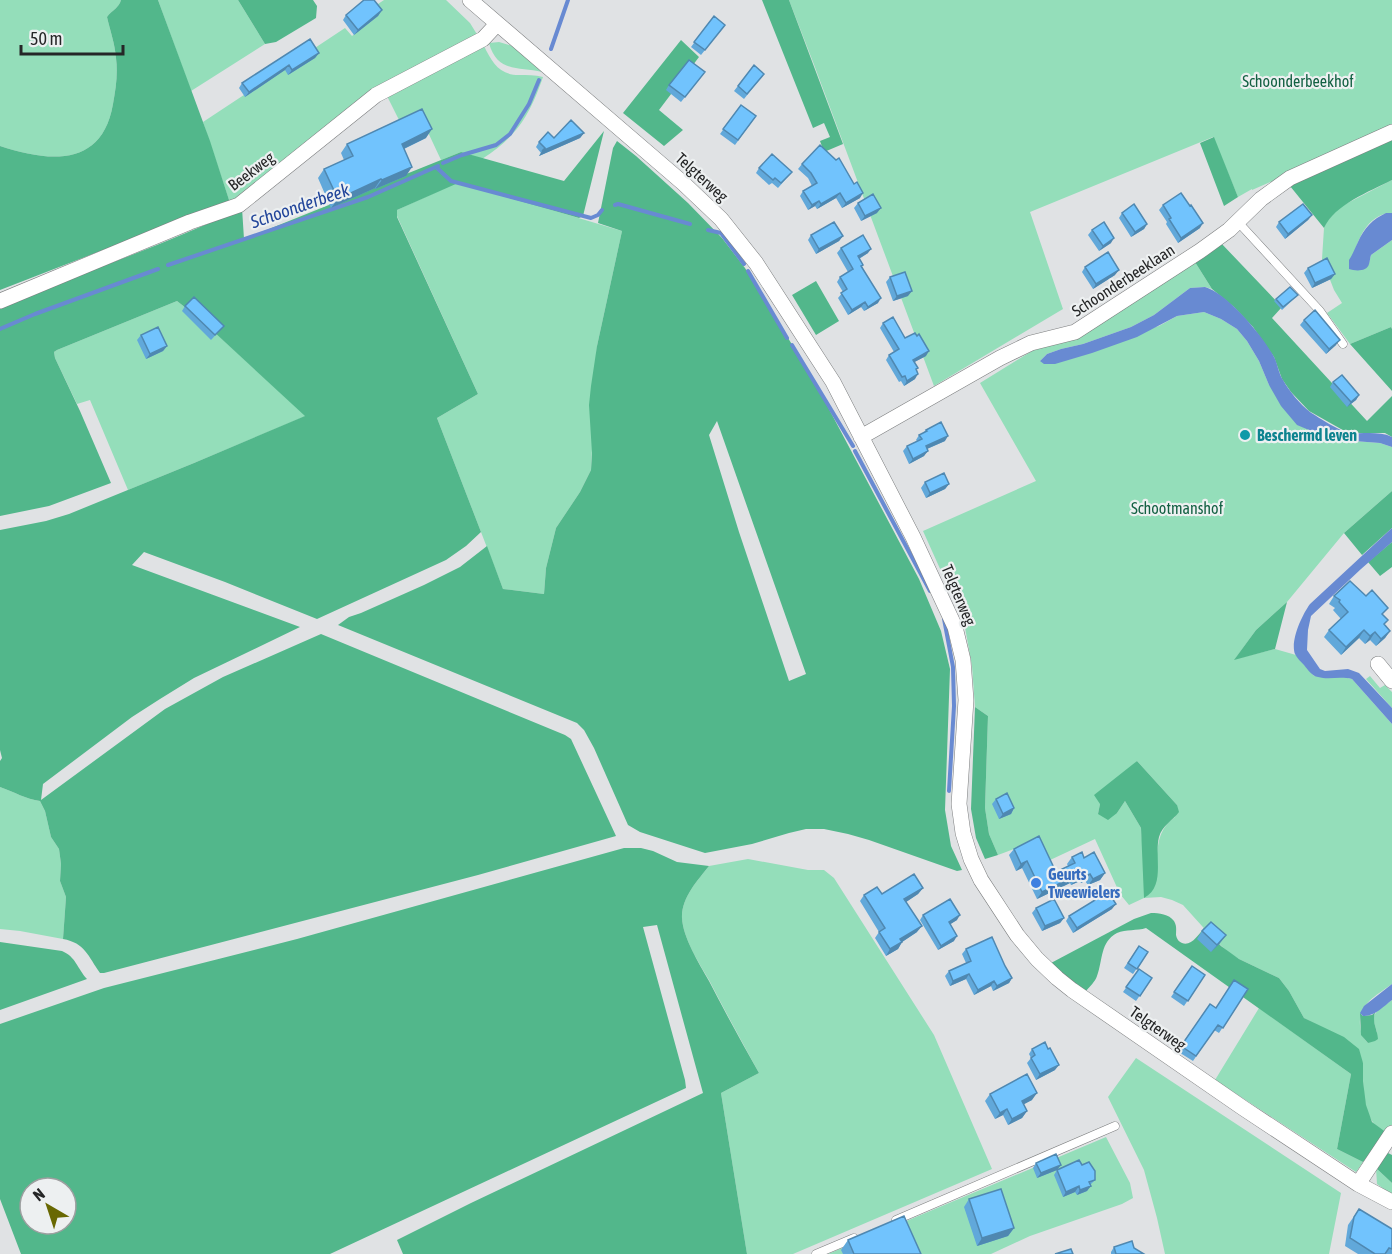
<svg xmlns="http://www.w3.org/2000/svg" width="1392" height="1254" font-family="'Asap Condensed',sans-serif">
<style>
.green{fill:#94deba;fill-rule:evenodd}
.forest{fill:#52b78b;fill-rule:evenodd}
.water{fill:#688ad2}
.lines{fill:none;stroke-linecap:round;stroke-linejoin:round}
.stream{stroke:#688ad2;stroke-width:4}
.service-casing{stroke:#7c7e7f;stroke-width:9}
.minor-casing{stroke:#7c7e7f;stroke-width:16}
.service{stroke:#fff;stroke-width:8}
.minor{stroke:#fff;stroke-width:15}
.wall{fill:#61a8da}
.shaded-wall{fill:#4f88b1}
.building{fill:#71c3fd;stroke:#4f88b1;stroke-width:1.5}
.culture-dot{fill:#0f9aa8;stroke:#edf0f1;stroke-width:2}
.shop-dot{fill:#3f7fe0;stroke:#edf0f1;stroke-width:2}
.labels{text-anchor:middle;stroke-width:4.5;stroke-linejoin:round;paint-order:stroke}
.park-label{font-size:16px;fill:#126042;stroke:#edf0f1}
.street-label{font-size:16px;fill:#252627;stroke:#edf0f1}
.culture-label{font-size:16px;font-weight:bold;fill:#0d838f;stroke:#edf0f1;text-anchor:start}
.shop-label{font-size:16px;font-weight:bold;fill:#366cbe;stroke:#edf0f1;text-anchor:start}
.water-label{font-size:18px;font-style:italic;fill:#22459a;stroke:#edf0f1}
</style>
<rect width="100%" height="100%" fill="#e0e2e4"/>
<!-- green -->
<path class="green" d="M0 0H121C119 8 112 10 107 17 110 30 115 44 116 58 118 73 116 88 113 104 102 168 49 162 0 146Z
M158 0H238L265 44 191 91Z
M384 0H446L470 23 478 36 436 58 230 203 203 122 345 28 352 36 380 12 375 6Z
M789 0H1392V129L1252 190V189L1238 197 1213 137 1030 212 1063 309 934 386 813 62Z
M499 42 513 46 542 72C520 67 497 73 489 43Z
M484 46C492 62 499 75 519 75 527 75 535 75 543 77 529 117 517 136 482 159L461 152 441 160 418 111 399 120 387 96Z
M1392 180V213C1370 213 1359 236 1354 254L1369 263 1371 255 1392 240V329L1391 327 1350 344 1327 313 1342 303 1334 290 1322 259 1324 228 1327 221 1340 207Z
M458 182 622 231 597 346 591 470 580 492 556 528 546 568 544 594 503 589 437 418 478 394 397 216V210Z
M1195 262 1212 289 1205 287 1190 288 1154 315 1131 327 1083 344 1061 349 1047 354 1040 361 1159 326 1177 316 1204 312 1221 319 1237 329 1247 341 1259 361 1269 385 1341 440 1380 443 1392 447V491L1344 533 1287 602 1256 630 1235 659 1275 649 1296 655 1314 676 1343 677 1352 679 1392 724V984C1377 995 1358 1004 1360 1025 1361 1033 1362 1037 1368 1043L1377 1032C1369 1011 1377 1012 1392 1000V1126L1387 1133C1382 1130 1375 1126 1372 1121 1362 1105 1363 1081 1363 1063L1327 1030 1304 1018 1289 991 1279 978 1239 959 1229 953 1211 936 1183 905 1172 900 1161 897 1144 898 1129 905 1120 894 1095 839 1048 861 1038 840 998 855 989 834 985 808 988 716 975 707 972 666 964 622 923 531 1036 481 980 383 1032 351 1072 337ZM1137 761 1177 805 1175 817C1161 828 1159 837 1157 854L1142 841 1141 828 1125 801 1117 813 1098 814 1100 804Z
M177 301 200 319 306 416 194 463 128 490 90 400 77 404 55 358 54 352 57 350Z
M1370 676 1380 688 1385 685 1392 692V708L1366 679Z
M0 787C14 792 26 799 40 801L45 811 51 837 59 849 61 864 60 881 66 897 63 939 20 931 0 929Z
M748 859 808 870H824L834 878 934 1035 992 1169 793 1254H747L721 1093 759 1073C742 1042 725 1011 709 980 699 963 683 938 682 918 681 898 698 880 709 866Z
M1259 1008 1351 1074 1337 1149 1363 1162 1356 1172 1215 1080Z
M1136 1058 1341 1193 1329 1254H1165L1157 1218 1144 1170 1108 1097Z
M1106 1137 1130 1183 1133 1198 1122 1204 1030 1236 991 1254H828Z
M1376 1168 1392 1183V1195L1377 1184Z"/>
<!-- forest -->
<path class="forest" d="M121 0H158L210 141 230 203 188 217 0 290V146C49 162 102 168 113 104 116 88 118 73 116 58 115 44 110 30 107 17 112 10 119 8 121 0Z
M238 0H313L317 6 316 18 276 42 265 44Z
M762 0H789L843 144 824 152 820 141 830 137 824 123 813 128Z
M681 40 699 57 659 110 683 130 664 146 623 113Z
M604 131 583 216 579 218 458 183 397 210V217L478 394 437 418 481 532 466 546 446 560 317 619 225 582 144 552 132 565 300 627 194 678 160 699 132 717 43 784 41 800 165 709 223 677 321 634 565 735 571 739 616 836 478 875 104 973H100C88 956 85 943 63 939L66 897 60 881 61 864 59 849 51 837 45 811 40 801C26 799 14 792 0 787V761L2 758 0 750V530L46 521 69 514 194 463 305 416 200 319 177 301 57 350 54 352 55 358 80 411 111 483 49 506 0 516V307C80 273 163 246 242 208L244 239 461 152 564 181Z
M1214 137 1238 197 1224 206 1200 143Z
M1392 137V180C1369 192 1335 204 1324 228L1290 186Z
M617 141 636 156 688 203 722 238 745 268 812 377 919 579 941 631 950 669 945 810 951 846 962 870 957 871 869 840 848 834 824 829H806L789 833 752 844 705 853 640 832 628 825 594 748 584 730 577 723 338 625 349 617 361 613 424 585 460 567 487 546 503 589 544 594 546 568 556 528 580 492 591 470 592 453 589 405 591 386 597 346 622 231 598 223 613 148ZM717 421 806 674 789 681 739 532 709 435Z
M1220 242 1282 307 1272 318 1367 421 1392 396V437L1385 433H1348L1309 411 1291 392 1282 379 1274 357 1253 327 1234 307 1212 289 1195 262Z
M816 281 839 321 816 335 792 295Z
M1391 327 1392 329V391L1350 344Z
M1392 491V528L1362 555 1344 533Z
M1392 542V567L1380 576 1368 562Z
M1287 602 1275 649 1234 660 1256 630Z
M975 707 988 716 985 808 989 834 998 855 985 859 976 838 971 809Z
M1137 761 1177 805 1179 812C1173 820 1162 826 1159 837 1154 857 1166 886 1144 898L1141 828 1125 801 1117 813 1108 820 1098 814 1100 804 1094 795Z
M624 848H641L653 851 677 862 709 866C698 880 681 898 682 918 683 938 699 963 709 981 725 1012 742 1043 759 1073L721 1093 747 1254H403L397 1240 471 1203 703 1093 657 925 643 927 685 1080 686 1088 330 1254H21L0 1199V1024L104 988 297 939ZM30 1188H66V1224H30Z
M1151 913C1159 913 1169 914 1174 921 1177 926 1176 930 1176 935 1177 939 1178 941 1182 943 1191 947 1199 934 1204 928L1221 946 1239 959 1279 978 1289 991 1304 1018 1344 1037 1359 1049 1363 1063V1081L1366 1105 1372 1122 1387 1133 1363 1162 1337 1149 1351 1074 1146 928C1137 931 1126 929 1117 933 1100 942 1103 960 1097 976 1095 982 1090 986 1086 991L1065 977 1051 963 1134 919Z
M0 942 62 951C76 957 77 968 87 979L0 1010Z
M1375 1012C1372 1024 1377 1027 1378 1039L1375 1041 1368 1043 1361 1035 1360 1013 1363 1016 1372 1015Z
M1388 1153 1392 1155V1183L1376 1168 1379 1161Z"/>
<!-- water -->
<path class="water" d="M1386 213H1392V240L1371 255C1370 258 1370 261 1369 264 1367 272 1355 271 1349 269V260C1353 254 1355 248 1358 242 1364 228 1373 219 1386 213Z
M1205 287C1227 293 1265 338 1275 359 1278 366 1279 374 1283 380 1289 391 1300 404 1310 412 1319 418 1341 432 1351 433 1365 434 1379 431 1392 437V447L1380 443 1341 440 1321 435 1297 425 1281 406 1269 385 1259 361 1247 341 1237 329 1221 319 1204 312 1177 316 1137 337 1092 353 1055 364H1044L1040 361 1047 354 1061 349 1083 344 1131 327 1154 315 1190 288Z
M1392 528V542L1361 569 1311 616 1308 630 1307 650 1320 669 1325 671 1348 669 1359 673 1392 708V724L1352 679C1339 676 1329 680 1318 677 1312 676 1308 670 1304 665 1301 662 1297 658 1295 654 1290 641 1302 615 1310 604Z
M1392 984V1000C1384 1006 1374 1017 1363 1016L1360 1013 1364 1006Z"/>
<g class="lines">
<!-- stream -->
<path class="stream" d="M551 49 568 0
M443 163 462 155 496 145 510 134 529 104 539 80
M436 167 451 181 591 218 598 215 602 210
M615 205 618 204 690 224
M708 230 721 233 744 264
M168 265 368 197 438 166
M748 271 787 338
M0 329 35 314 158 269
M792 345 853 446
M855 451 930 591
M944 619 953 667 954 706 949 791"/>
<defs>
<path id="service" d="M1238 222 1320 311 1343 344
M896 1220 1115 1126
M816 1254 854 1238"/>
<path id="minor" d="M470 0 683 183 721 219 756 263 833 382 913 537 955 627 963 660 966 700 959 804 963 833 971 859 981 880 1017 935 1037 959 1057 978 1072 990 1243 1108 1358 1184 1392 1202
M0 301 190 222 239 205 376 95 483 39 497 24
M861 437 1000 358 1031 343 1075 332 1200 251 1229 230 1261 199 1290 178 1392 132
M1378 664 1392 681
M1358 1184 1392 1133"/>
</defs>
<!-- service casing -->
<use href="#service" class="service-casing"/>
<!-- minor casing -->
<use href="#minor" class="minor-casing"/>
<!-- service -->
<use href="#service" class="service"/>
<!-- minor -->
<use href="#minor" class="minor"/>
</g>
<!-- wall -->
<path class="wall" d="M382 10 378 16 354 35 343 20 346 15Z
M714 16 725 25 701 55 691 47Z
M319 53 315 58 288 75 285 70 245 97 239 88 242 83Z
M754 65 764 74 744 99 734 91Z
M705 72 681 102 666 90 669 85Z
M741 105 756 116 735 145 720 134Z
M584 133 580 138 539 156 541 153 536 147 539 142Z
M426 138 404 149 406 176 375 189V188L331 208 318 178 324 169 344 160 341 153 347 144Z
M802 164 860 198 842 208 836 198 817 209 815 206 808 210 800 196 803 191 812 186 808 178 798 169Z
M759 168 792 172 778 188 772 183 769 185 756 173Z
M858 203 877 213 861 221 854 208Z
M1163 205 1200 228 1178 243 1166 224 1167 222 1159 210Z
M1122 213 1147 224 1144 229 1131 237 1119 218Z
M1312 215 1308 220 1285 239 1276 227 1279 222Z
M1092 230 1111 243 1099 251 1088 235Z
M811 235 843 236 839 241 816 254 808 240Z
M841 248 868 253 859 259 878 303 864 311 861 307 848 315 838 298 843 292 837 282 840 277 848 272 837 253Z
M1085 267 1115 275 1093 289 1082 272Z
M1308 268 1335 274 1331 279 1312 288 1304 273Z
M890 277 908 296 893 301 886 282Z
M1296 297 1282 310 1274 301 1276 299Z
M185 306 224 326 211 340 182 311Z
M1304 320 1336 345 1326 354 1300 325Z
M883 323 905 338 926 356 914 362 916 370 915 379 904 386 901 381 899 382 886 360 889 355 894 352 880 328Z
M141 335 167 346 163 351 146 359 137 340Z
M1333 382 1359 395 1356 400 1347 407 1330 387Z
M926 430 945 441 927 449 924 456 909 464 903 451 907 446 917 441 916 440 919 435 923 433Z
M925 482 949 484 945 489 926 498 921 488Z
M1334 596 1383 615 1385 625 1390 631 1385 638 1376 646 1370 640 1365 644 1359 638 1341 655 1324 637 1329 630 1341 619 1333 610 1335 608 1329 604Z
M996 799 1014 808 1011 814 999 819 992 804Z
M1014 849 1056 872 1068 866 1067 864 1072 857 1084 858 1105 873 1100 880 1088 885 1085 881 1081 883 1080 881 1071 885 1070 883 1037 899 1022 868 1016 871 1009 855Z
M923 888 918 894 906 902 917 932 902 942 898 949 886 956 875 938 879 932 860 901 864 895 882 894Z
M1036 908 1064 918 1060 923 1042 931 1032 913Z
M1112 909 1073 933 1066 921 1069 916Z
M923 915 957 920 950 924 954 941 938 950 920 920Z
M1202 931 1220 943 1211 952 1197 939Z
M1139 946 1148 952 1133 974 1124 968Z
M966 949 1005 966 1012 978 1009 983 993 991 991 986 974 995 966 979 950 986 945 976 949 971 966 963 962 954Z
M1192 966 1205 975 1184 1006 1171 997Z
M1139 969 1152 978 1136 1001 1123 992Z
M1248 989 1219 1033 1214 1030 1193 1061 1177 1051 1210 1004 1215 1008Z
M1032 1049 1055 1070 1036 1080 1027 1063 1031 1058 1029 1054Z
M990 1094 1032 1100 1023 1104 1027 1111 1022 1118 1008 1125 1003 1115 995 1119 985 1101Z
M1036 1163 1057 1170 1037 1178 1033 1168Z
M1082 1165 1095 1180 1090 1185 1087 1191 1077 1195 1075 1192 1063 1197 1054 1175 1057 1170Z
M969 1199 1014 1228 1008 1236 977 1246 964 1207Z
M1359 1209 1392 1229V1254H1358L1345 1246 1348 1225Z
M848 1240 921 1254H843L841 1250Z
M1114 1247 1134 1248 1144 1254H1111V1252Z"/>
<!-- shaded-wall -->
<path class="shaded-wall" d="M382 10 378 16 354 35 358 30Z
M319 53 315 58 288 75 292 70Z
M289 65 285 70 245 97 249 92Z
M432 129 426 138 395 153 402 144Z
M584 133 580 138 539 156 542 151Z
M412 167 406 176 375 189 382 180Z
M381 179 375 188 331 208 338 199Z
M840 193 836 198 817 209 821 204Z
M863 193 860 198 842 208 846 203Z
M819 201 815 206 808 210 812 205Z
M881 208 877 213 861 221 865 216Z
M1312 215 1308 220 1285 239 1288 234Z
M1203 223 1200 228 1178 243 1181 238Z
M1147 224 1144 229 1131 237 1135 232Z
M843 236 839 241 816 254 819 249Z
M1114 238 1111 243 1099 251 1103 246Z
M871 249 868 253 855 261 858 256Z
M1119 270 1115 275 1093 289 1096 284Z
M1335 274 1331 279 1312 288 1315 283Z
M912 291 908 296 893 301 897 296Z
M881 298 878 303 864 311 868 307Z
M865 302 861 307 848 315 852 310Z
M1340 340 1336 345 1326 354 1329 349Z
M167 346 163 351 146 359 150 354Z
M929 351 926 356 909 365 913 360Z
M918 374 915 379 904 386 907 381Z
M1359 395 1356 400 1347 407 1351 402Z
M948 436 945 441 922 451 926 446Z
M928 451 924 456 909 464 913 459Z
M949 484 945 489 926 498 930 493Z
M1364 630 1359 638 1341 655 1346 647Z
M1390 631 1385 638 1376 646 1381 639Z
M1375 632 1370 640 1365 644 1370 636Z
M1014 808 1011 814 999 819 1003 814Z
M1027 861 1022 868 1016 871 1021 864Z
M1105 873 1100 880 1088 885 1093 879Z
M1085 874 1080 881 1071 885 1076 879Z
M1090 874 1085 881 1081 883 1086 876Z
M1075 876 1070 883 1037 899 1042 892Z
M923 888 918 894 900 906 904 899Z
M1116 904 1112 909 1073 933 1077 928Z
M960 915 957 920 946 927 949 922Z
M1064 918 1060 923 1042 931 1045 926Z
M922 926 917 932 896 946 900 939Z
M1226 935 1220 943 1211 952 1217 945Z
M957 936 954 941 938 950 941 946Z
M902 942 898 949 886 956 890 949Z
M969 974 966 979 950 986 953 981Z
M1012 978 1009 983 993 991 997 986Z
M994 981 991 986 974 995 978 990Z
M1059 1065 1055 1070 1036 1080 1040 1074Z
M1037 1093 1032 1100 1017 1108 1022 1101Z
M1007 1109 1003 1115 995 1119 1000 1113Z
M1027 1111 1022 1118 1008 1125 1012 1119Z
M1061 1165 1057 1170 1037 1178 1041 1173Z
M1079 1186 1075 1192 1063 1197 1066 1192Z
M1091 1186 1087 1191 1077 1195 1080 1190Z
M1014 1228 1008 1236 977 1246 982 1238Z"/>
<!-- building -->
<path class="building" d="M364 0H374L382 10 358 30 346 15Z
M714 16 725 25 705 50 694 42Z
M310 39 319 53 292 70 289 65 249 92 242 83Z
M689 60 705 72 685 97 669 85Z
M754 65 764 74 747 94 738 86Z
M741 105 756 116 738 140 723 129Z
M422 109 432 129 402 144 412 167 382 180 381 179 338 199 324 169 353 156 347 144Z
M571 120 584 133 542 151 545 148 539 142 548 132 554 138Z
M820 145 836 160 839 158 854 184 857 182 863 193 846 203 840 193 821 204 819 201 812 205 803 191 817 183 811 173 802 164Z
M772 154 792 172 781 183 775 178 773 180 759 168Z
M1181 193 1190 206 1191 205 1203 223 1181 238 1169 219 1171 218 1163 205Z
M873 194 881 208 865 216 858 203Z
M1134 204 1147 224 1135 232 1122 213Z
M1303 204 1312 215 1288 234 1279 222Z
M834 222 843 236 819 249 811 235Z
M1104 222 1114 238 1103 246 1092 230Z
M863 235 871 249 858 256 863 265 861 266 881 298 868 307 865 302 852 310 841 293 847 289 840 277 853 269 841 248Z
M1108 252 1119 270 1096 284 1085 267Z
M1327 258 1335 274 1315 283 1308 268Z
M905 272 912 291 897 296 890 277Z
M1290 287 1298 295 1283 307 1276 299Z
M194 297 224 326 215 335 185 306Z
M1315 310 1340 340 1329 349 1304 320Z
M893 317 905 338 915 333 917 336 919 334 929 351 913 360 918 368 916 369 918 374 907 381 905 376 902 377 889 355 899 349 883 323Z
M158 327 167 346 150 354 141 335Z
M1342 375 1359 395 1351 402 1333 382Z
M941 422 948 436 926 446 928 451 913 459 907 446 922 439 919 435 927 431 926 430Z
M944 473 949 484 930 493 925 482Z
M1350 581 1366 596 1372 590 1388 608 1382 614 1388 620 1384 624 1390 631 1381 639 1375 632 1370 636 1364 630 1346 647 1329 630 1348 612 1339 602 1340 600 1334 596Z
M1007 793 1014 808 1003 814 996 799Z
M1039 836 1056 872 1075 863 1072 857 1082 852 1084 858 1094 852 1105 873 1093 879 1090 874 1086 876 1085 874 1076 879 1075 876 1042 892 1027 861 1021 864 1014 849Z
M914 874 923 888 904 899 922 926 900 939 902 942 890 949 879 932 885 928 864 895 877 887 882 894Z
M1108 892 1116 904 1077 928 1069 916Z
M950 899 960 915 949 922 957 936 941 946 923 915Z
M1054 899 1064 918 1045 926 1036 908Z
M1211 922 1226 935 1217 945 1202 931Z
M992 937 1005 966 1012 978 997 986 994 981 978 990 969 974 953 981 949 971 971 961 966 949Z
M1139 946 1148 952 1137 969 1128 963Z
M1192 966 1205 975 1188 1001 1174 992Z
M1139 969 1152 978 1140 996 1126 987Z
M1234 980 1248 989 1223 1028 1218 1025 1196 1056 1181 1046 1210 1004 1216 1008Z
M1045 1042 1048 1049 1050 1048 1059 1065 1040 1074 1031 1058 1035 1055 1032 1049Z
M1027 1074 1037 1093 1022 1101 1027 1111 1012 1119 1007 1109 1000 1113 990 1094Z
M1056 1154 1061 1165 1041 1173 1036 1163Z
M1079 1160 1082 1165 1089 1162 1095 1171V1180L1089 1182 1091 1186 1080 1190 1079 1186 1066 1192 1057 1170Z
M1001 1189 1014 1228 982 1238 969 1199Z
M1359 1209 1392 1229V1249L1389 1248 1385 1254H1375L1350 1238 1354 1217Z
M904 1216 921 1254H854L848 1240Z
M1132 1241 1134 1248 1144 1254H1116L1114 1247Z
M1071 1249 1073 1254H1055Z"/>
<!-- markers -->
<circle class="culture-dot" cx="1245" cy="435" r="6"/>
<circle class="shop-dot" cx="1036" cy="883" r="6"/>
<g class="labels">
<!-- park labels -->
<g class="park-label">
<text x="1298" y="87">Schoonderbeekhof</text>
<text x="1177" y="514">Schootmanshof</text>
</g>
<!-- street labels -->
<g class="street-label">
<text transform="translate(251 171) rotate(-37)" y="6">Beekweg</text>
<text transform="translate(702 177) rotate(42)" y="6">Telgterweg</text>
<text transform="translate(1123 280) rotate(-33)" y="6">Schoonderbeeklaan</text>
<text transform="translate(959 595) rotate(67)" y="6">Telgterweg</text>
<text transform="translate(1158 1028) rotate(35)" y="6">Telgterweg</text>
</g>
<!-- culture labels -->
<g class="culture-label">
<text x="1257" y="441">Beschermd leven</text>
</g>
<!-- shop labels -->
<g class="shop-label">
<text x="1048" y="880">Geurts<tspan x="1048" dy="18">Tweewielers</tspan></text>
</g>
<!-- water labels -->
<g class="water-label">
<text transform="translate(300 206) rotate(-19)" y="6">Schoonderbeek</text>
</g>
</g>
<!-- north arrow -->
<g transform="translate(48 1206) rotate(321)"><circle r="28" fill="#edf0f1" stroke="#9d9fa0" stroke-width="1.5"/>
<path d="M0-4.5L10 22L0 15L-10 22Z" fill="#686802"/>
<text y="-9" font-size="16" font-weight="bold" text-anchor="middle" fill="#252627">N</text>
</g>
<!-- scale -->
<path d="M21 45v9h102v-9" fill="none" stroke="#252627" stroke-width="3"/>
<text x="30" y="45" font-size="18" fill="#252627" stroke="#edf0f1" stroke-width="4.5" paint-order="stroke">50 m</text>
</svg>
